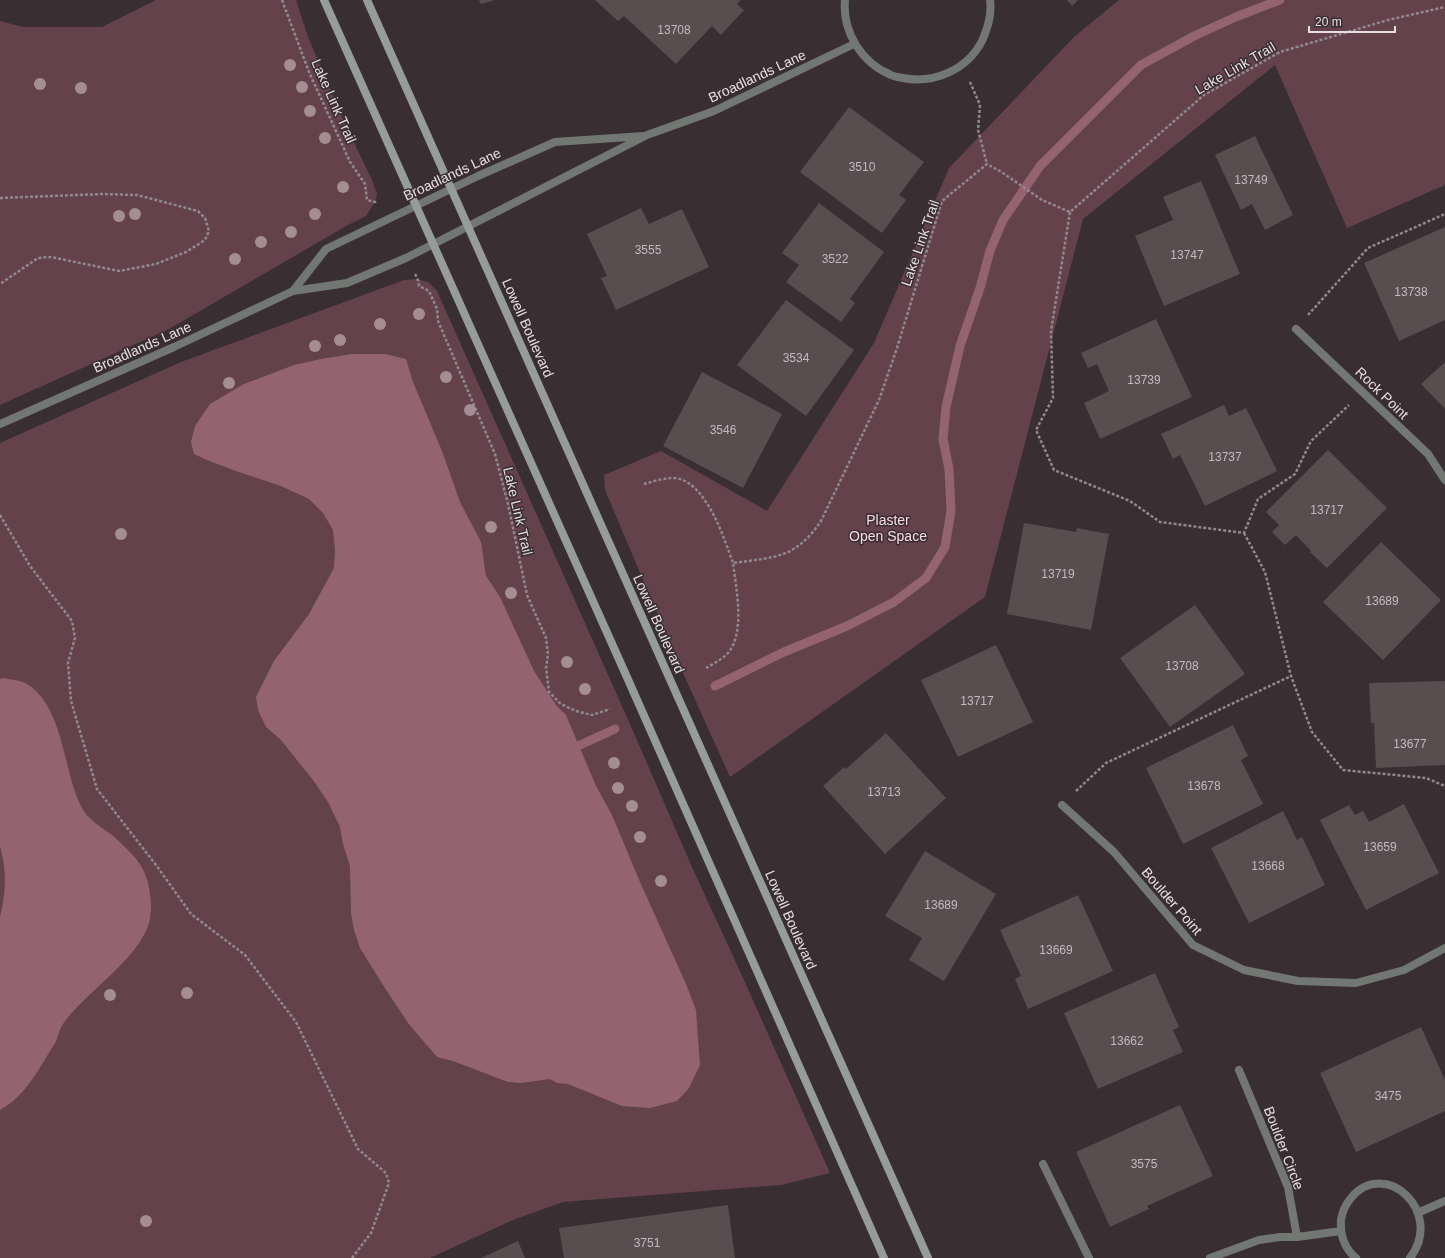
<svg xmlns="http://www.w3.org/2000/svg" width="1445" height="1258" font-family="Helvetica,sans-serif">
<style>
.green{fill:#63424c}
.water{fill:#946372}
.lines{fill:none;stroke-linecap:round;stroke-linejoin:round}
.stream{stroke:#946372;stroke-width:9}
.building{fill:#594d50}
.path{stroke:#92898c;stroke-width:2.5;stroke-dasharray:3 2;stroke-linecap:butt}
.service{stroke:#727774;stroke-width:8}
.minor{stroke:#727774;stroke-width:8}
.secondary{stroke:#969d98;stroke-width:8}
.tree{fill:#a48d93}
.labels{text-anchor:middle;stroke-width:3;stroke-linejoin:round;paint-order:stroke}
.number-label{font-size:12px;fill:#c3babd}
.street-label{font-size:14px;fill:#e6dfe1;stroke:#392e31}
.park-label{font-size:14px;fill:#fcdae3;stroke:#392e31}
</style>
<rect width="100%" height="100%" fill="#392e31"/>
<!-- green -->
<path class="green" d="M156 0H296L308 37 347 128 372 180 377 194 375 202 366 216 348 225 169 329 0 405V21L23 27H102Z
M1119 0H1445V185L1347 228 1275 65 1083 219 985 597 730 777 674 653 605 490 604 475 661 451 767 511 874 343 949 168 1075 36Z
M416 279 428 282 437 291 630 724 692 867 744 980 830 1173 781 1185 563 1202 513 1220 430 1258H0V443L181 362 404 280Z"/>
<!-- water -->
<path class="water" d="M352 354H385L406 359 413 382 442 451 460 502 481 542 486 576 500 597 534 671 556 705 566 715 596 786 612 815 640 882 686 984 696 1010 700 1065 689 1088 677 1101 650 1108 622 1106 568 1084 557 1083 550 1079 521 1083 508 1082 453 1061 437 1057 408 1023 383 985 360 948 354 930 351 913 350 866 343 844 340 827 328 802 313 780 281 740 266 727 258 710 256 697 274 661 309 614 334 568 335 550 333 530 323 513 309 499 281 486 233 470 207 460 194 454 191 442 195 426 210 404 244 384 294 365 321 359Z
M4 678C11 680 21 680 27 684 64 707 63 771 81 806 88 820 100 826 112 835 119 841 134 855 139 863 149 876 153 902 150 918 144 956 85 992 63 1024 59 1030 58 1038 55 1043 39 1068 27 1095 0 1110V917C6 893 7 870 0 846V679Z"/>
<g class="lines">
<!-- stream -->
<path class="stream" d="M715 686 784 652 847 626 894 602 926 578 945 547 951 511 949 469 943 439 946 407 960 346 980 288 990 251 1003 220 1040 166 1141 65 1196 35 1238 16 1280 0
M580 745 615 729"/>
</g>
<!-- building -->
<path class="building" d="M479 0H495L481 4Z
M595 0H741L737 4 744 10 721 35 712 26 676 64 624 16 618 21Z
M1067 0H1078L1072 6Z
M849 107 924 162 899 195 906 200 882 233 800 172Z
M1255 136 1293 215 1265 230 1252 204 1241 210 1215 155Z
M1201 181 1240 274 1164 306 1135 236 1173 220 1163 197Z
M819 203 884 252 850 299 855 303 841 322 786 282 799 265 782 253Z
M641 208 649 224 682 209 709 267 616 310 601 278 607 276 587 234Z
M1445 227V320L1399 341 1364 263Z
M786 300 854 350 806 416 737 365Z
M1156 319 1192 397 1100 439 1084 403 1109 391 1097 364 1088 368 1081 353Z
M1445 362V409L1421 384Z
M702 372 782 414 743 488 663 446Z
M1224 405 1229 416 1246 408 1277 471 1205 506 1180 455 1173 459 1161 434Z
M1328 450 1387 508 1327 568 1310 552 1311 551 1296 535 1285 545 1272 532 1279 525 1266 512Z
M1024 523 1076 532 1077 528 1109 534 1091 630 1007 614Z
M1381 542 1441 600 1383 660 1323 602Z
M1195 605 1245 674 1170 727 1120 658Z
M996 645 1033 722 958 757 921 680Z
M1445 681V765L1376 768 1374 723H1371L1369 683Z
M1233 725 1248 756 1241 760 1263 804 1183 844 1146 768Z
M886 733 946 798 885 854 823 786 844 767 846 769Z
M1404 804 1439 873 1366 910 1320 820 1349 805 1355 815 1363 811 1369 822Z
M1283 811 1297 840 1302 837 1325 885 1249 923 1211 848Z
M925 851 996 894 944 981 909 960 922 938 885 916Z
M1078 895 1113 971 1028 1009 1015 979 1021 976 1000 930Z
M1155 973 1179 1027 1173 1030 1183 1052 1098 1089 1064 1013Z
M1421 1027 1445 1080V1111L1356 1152 1320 1073Z
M1180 1105 1213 1176 1147 1206 1149 1209 1110 1227 1076 1152Z
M728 1205 735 1258H564L559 1228Z
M518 1241 525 1258H481Z"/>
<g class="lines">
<!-- path -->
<path class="path" d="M282 0 309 72 341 142 350 162 365 184 367 200 375 202 376 205
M970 82 980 105 978 130 987 164
M0 198 103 194 137 195 198 211 205 218 209 231 205 240 186 252 156 264 119 271 51 257 38 258 0 284
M1070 212 1051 331 1053 398 1036 430 1054 470 1130 501 1160 522 1244 533 1258 499 1295 474 1311 441 1349 405
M415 274 418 280 419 286 429 291 437 309 438 321 495 454 508 504 527 595 546 638 548 654 546 668 549 692 561 704 576 711 592 715 610 709
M1308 315 1368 248 1445 214
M644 484C655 481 669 476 680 479 708 488 724 538 733 563
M0 515 30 566 72 621 75 638 68 663 71 701 97 789 156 865 191 914 245 955 296 1022 358 1149 386 1173 389 1183 371 1233 352 1258
M1244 533 1265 572 1291 676 1312 732 1343 770 1426 778 1445 786
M706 668C713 664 721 660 727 654 746 634 736 588 733 563 775 557 795 559 821 521L879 400 897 348 942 201 987 164 1003 173 1042 200 1070 212 1204 95 1280 52 1388 20 1445 7
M1076 791 1106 763 1291 676"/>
<!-- service -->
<path class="service" d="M1239 1070 1288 1187 1297 1237
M1043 1164 1089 1258"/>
<!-- minor -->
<path class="minor" d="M845 0C842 32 862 63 891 75 894 77 899 77 903 78 934 84 967 70 982 41 988 28 992 14 990 0
M293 291 326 249 478 176 555 142 644 136
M1296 329 1428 454 1445 480
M0 424 174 347 293 291 347 283 406 258 647 135 714 111 854 44
M1062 805 1114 852 1193 945 1244 970 1298 981 1356 983 1404 970 1445 948
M1422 1211 1445 1201
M1210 1258 1259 1240 1280 1237H1297L1341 1231
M1356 1258C1344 1248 1340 1235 1341 1220 1342 1212 1346 1204 1351 1198 1385 1157 1445 1212 1410 1258"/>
<!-- secondary -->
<path class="secondary" d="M324 0 626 675 884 1258
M367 0 928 1258"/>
</g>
<!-- trees -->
<g class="tree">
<circle cx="290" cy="65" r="6"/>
<circle cx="40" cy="84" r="6"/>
<circle cx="302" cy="87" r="6"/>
<circle cx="81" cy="88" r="6"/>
<circle cx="310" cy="111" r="6"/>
<circle cx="325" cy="138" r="6"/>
<circle cx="343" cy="187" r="6"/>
<circle cx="135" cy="214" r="6"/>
<circle cx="315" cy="214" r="6"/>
<circle cx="119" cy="216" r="6"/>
<circle cx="291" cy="232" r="6"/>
<circle cx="261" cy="242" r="6"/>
<circle cx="235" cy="259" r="6"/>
<circle cx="419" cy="314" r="6"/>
<circle cx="380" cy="324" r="6"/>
<circle cx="340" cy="340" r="6"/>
<circle cx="315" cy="346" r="6"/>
<circle cx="446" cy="377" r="6"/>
<circle cx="229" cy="383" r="6"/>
<circle cx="470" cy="410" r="6"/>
<circle cx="491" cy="527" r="6"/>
<circle cx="121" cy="534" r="6"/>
<circle cx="511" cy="593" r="6"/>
<circle cx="567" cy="662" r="6"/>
<circle cx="585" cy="689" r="6"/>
<circle cx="614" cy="763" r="6"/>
<circle cx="618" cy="788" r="6"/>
<circle cx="632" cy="806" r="6"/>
<circle cx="640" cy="837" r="6"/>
<circle cx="661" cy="881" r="6"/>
<circle cx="187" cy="993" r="6"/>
<circle cx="110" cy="995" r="6"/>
<circle cx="146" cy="1221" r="6"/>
</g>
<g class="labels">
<!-- number labels -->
<g class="number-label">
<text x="674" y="34">13708</text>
<text x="862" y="171">3510</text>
<text x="1251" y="184">13749</text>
<text x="648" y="254">3555</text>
<text x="1187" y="259">13747</text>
<text x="835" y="263">3522</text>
<text x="1411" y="296">13738</text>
<text x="796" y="362">3534</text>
<text x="1144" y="384">13739</text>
<text x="723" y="434">3546</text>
<text x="1225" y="461">13737</text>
<text x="1327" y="514">13717</text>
<text x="1058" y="578">13719</text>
<text x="1382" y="605">13689</text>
<text x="1182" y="670">13708</text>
<text x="977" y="705">13717</text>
<text x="1410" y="748">13677</text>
<text x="1204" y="790">13678</text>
<text x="884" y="796">13713</text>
<text x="1380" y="851">13659</text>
<text x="1268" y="870">13668</text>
<text x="941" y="909">13689</text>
<text x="1056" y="954">13669</text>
<text x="1127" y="1045">13662</text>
<text x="1388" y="1100">3475</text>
<text x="1144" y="1168">3575</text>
<text x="647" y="1247">3751</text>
</g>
<!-- street labels -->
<g class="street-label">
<text transform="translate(1235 68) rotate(-30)" y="5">Lake Link Trail</text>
<text transform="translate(757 76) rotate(-25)" y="5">Broadlands Lane</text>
<text transform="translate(334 101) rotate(66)" y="5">Lake Link Trail</text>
<text transform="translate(452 174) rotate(-25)" y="5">Broadlands Lane</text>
<text transform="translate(920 243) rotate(-71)" y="5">Lake Link Trail</text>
<text transform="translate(528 328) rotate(66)" y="5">Lowell Boulevard</text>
<text transform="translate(142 347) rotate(-24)" y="5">Broadlands Lane</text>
<text transform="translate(1382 393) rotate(44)" y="5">Rock Point</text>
<text transform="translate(518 511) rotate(77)" y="5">Lake Link Trail</text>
<text transform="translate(659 624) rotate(66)" y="5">Lowell Boulevard</text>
<text transform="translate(1172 901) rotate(49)" y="5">Boulder Point</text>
<text transform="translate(791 920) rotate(66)" y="5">Lowell Boulevard</text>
<text transform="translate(1284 1148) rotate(69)" y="5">Boulder Circle</text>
</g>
<!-- park labels -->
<g class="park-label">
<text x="888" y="525">Plaster<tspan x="888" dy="16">Open Space</tspan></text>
</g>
</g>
<!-- scale -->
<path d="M1309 26v6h86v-6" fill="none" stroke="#e6dfe1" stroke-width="2"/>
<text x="1315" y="26" font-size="12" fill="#e6dfe1" stroke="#392e31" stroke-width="3" paint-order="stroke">20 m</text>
</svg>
